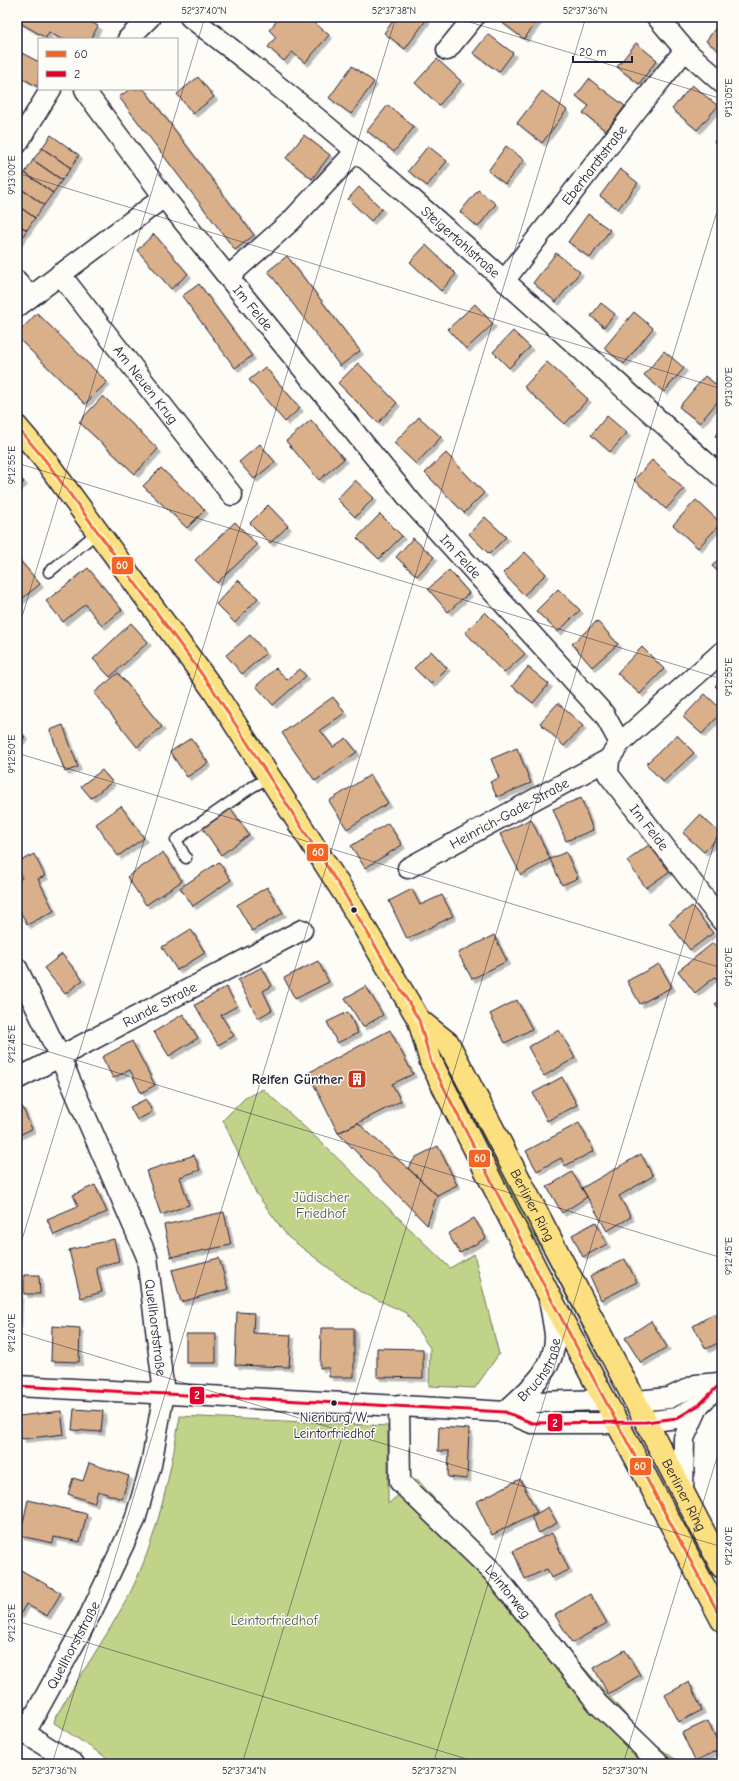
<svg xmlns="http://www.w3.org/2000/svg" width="739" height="1781" font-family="'Comic Neue',sans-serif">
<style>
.green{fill:#c0d388;stroke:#717a62}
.building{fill:#d9b08a;stroke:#22223b;filter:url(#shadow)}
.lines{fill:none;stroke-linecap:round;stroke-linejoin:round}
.lane-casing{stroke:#22223b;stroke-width:13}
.street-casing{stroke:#22223b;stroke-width:23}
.primary-casing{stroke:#22223b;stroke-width:25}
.lane{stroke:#fdfcf7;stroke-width:10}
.street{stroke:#fdfcf7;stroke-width:20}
.primary{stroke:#fce080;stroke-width:22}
.bus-1-casing{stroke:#fdfcf7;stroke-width:6}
.bus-2-casing{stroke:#fdfcf7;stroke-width:6}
.bus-1{stroke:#f26522;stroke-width:3}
.bus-2{stroke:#e4002b;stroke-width:3}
.ticks{fill:none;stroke:#22223b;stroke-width:1;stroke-opacity:0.45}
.bus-dot{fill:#22223b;stroke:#fdfcf7;stroke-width:1.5}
.labels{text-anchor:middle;stroke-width:3;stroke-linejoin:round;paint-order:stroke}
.bus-label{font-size:13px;fill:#22223b;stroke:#fdfcf7}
.street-label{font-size:14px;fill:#22223b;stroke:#fdfcf7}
.poi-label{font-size:14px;font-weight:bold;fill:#22223b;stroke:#fdfcf7;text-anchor:end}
.park-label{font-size:14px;fill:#515752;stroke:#fdfcf7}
.line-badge{stroke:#fdfcf7;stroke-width:1.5}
.badge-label{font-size:11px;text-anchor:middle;font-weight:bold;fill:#fff}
.neatline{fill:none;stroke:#22223b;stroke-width:1.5}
.ticks-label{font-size:10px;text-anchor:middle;fill:#22223b}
</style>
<defs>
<filter id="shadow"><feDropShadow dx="3.5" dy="3.5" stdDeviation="0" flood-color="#0004"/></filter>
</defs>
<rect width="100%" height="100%" fill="#fdfcf7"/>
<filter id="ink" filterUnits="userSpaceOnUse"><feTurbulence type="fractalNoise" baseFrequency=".025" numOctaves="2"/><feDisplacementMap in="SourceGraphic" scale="8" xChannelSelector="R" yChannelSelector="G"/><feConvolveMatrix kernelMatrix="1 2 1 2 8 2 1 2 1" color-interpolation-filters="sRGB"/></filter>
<g filter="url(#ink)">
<!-- green -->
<path class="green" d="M433 1042 502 1166 604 1359 600 1361 544 1253 515 1206Z
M263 1089 323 1144 450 1268 474 1254 499 1354 475 1388 429 1386 430 1348 406 1313 359 1291 288 1237 256 1193 223 1120 245 1098Z
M180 1416 388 1426V1504L417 1479 647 1739 682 1764H116L54 1723 56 1716C79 1677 105 1639 127 1599 157 1541 169 1480 180 1416Z"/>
<!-- building -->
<path class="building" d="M18 17H82L98 26 91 39H61L49 32 46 38 17 21Z
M280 17H308L329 35 305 63 292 52 284 61 268 47 276 37 269 30Z
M396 17H425L427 19 405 49 384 33Z
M503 17H539L540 18 524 39 500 21Z
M722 19V53L706 41Z
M488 34 513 53 499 72 473 53Z
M636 43 657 60 639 84 617 67Z
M20 52 39 62 38 87 17 75V58Z
M437 59 461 81 439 105 415 83Z
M352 66 374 82 351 114 329 98Z
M198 77 214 97 193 114 177 94Z
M589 79 625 106 606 131 583 113 589 106 576 96Z
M692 85 718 106 697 130 672 109Z
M130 89H144L254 235 235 250 119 97Z
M542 91 567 110 542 143 517 123Z
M388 105 414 127 394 152 367 131Z
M722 131V147L714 142Z
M51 135 79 155 71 168 42 148Z
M304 135 330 155 312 179 286 158Z
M428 146 447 161 427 186 408 171Z
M506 146 524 160 505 184 488 171Z
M42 148 71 168 62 180 33 160Z
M33 160 62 180 53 193 25 173Z
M620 169 638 183 618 209 600 196Z
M25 173 53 193 44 205 17 186Z
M17 186 44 205 35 218 17 205Z
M359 187 382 209 371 221 348 199Z
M478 190 496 204 478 227 460 212Z
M17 205 35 218 27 230 17 224Z
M588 214 610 230 590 258 568 242Z
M17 224 27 230 18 243 17 242Z
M154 234 188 274 171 289 137 250Z
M426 245 456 274 441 291 410 262Z
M556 253 580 272 556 302 533 283Z
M287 256 360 351 340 366 268 271Z
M199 284 252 356 235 368 182 296Z
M601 303 615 314 604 327 591 316Z
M475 304 493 324 466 349 448 329Z
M634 312 653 328 624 364 604 348Z
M37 313 107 382 85 404 17 337V334Z
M513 331 530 347 509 368 493 352Z
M664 351 684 368 664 392 644 375Z
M547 362 588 399 565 424 524 387Z
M358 363 397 403 378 423 338 383Z
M265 367 300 408 285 422 249 380Z
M705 376 722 389V396L700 423 679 407Z
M103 396 158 449 135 474 79 422Z
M607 416 627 433 610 452 591 435Z
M419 417 441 437 416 464 394 443Z
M311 420 344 459 319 480 286 441Z
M722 428V441L715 436Z
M260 444 275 462 254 479 239 462Z
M446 453 484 493 464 513 425 473Z
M652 460 684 489 666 509 634 480Z
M161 468 205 510 187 528 143 486Z
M17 474 24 482 17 488Z
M355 480 374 498 355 517 337 499Z
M696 500 721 523 698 548 673 525Z
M268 505 288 526 270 543 250 523Z
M380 514 402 536 379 559 357 538Z
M485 517 506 537 489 554 469 534Z
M235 522 257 545 217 583 195 560Z
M413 538 434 557 417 576 396 557Z
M525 552 546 574 524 595 503 573Z
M722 555V575L712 566Z
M17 557 40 584 17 603Z
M88 568 122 610 102 626 85 604 63 622 46 601Z
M449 570 469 593 448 612 428 589Z
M238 580 258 598 235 623 216 604Z
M558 589 580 610 558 632 536 611Z
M485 612 525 654 504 673 465 632Z
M597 621 618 644 592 667 572 644Z
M131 623 148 642 110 677 93 659Z
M250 635 266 653 242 674 226 655Z
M642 647 664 669 640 694 617 673Z
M431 651 447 668 431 684 414 668Z
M528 667 549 684 533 703 512 686Z
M276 668 287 680 300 669 306 676 273 705 256 686Z
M118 673 162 727 137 747 94 693Z
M722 679V693L715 686Z
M705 694 722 710V712L702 734 683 717Z
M333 697 345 713 320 730 333 747 346 738 357 752 315 781 282 733Z
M558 703 583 726 564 746 540 723Z
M63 725 78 767 65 772 50 730Z
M17 727 25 737 17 743Z
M677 735 694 753 663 782 646 764Z
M191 738 208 763 187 777 170 752Z
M517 748 531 783 497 797 490 782 499 778 491 759Z
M102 770 112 782 91 798 81 786Z
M370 775 388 803 347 829 329 801Z
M581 798 593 830 566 841 553 809Z
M121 806 144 838 118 856 96 824Z
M230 807 249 835 221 855 202 827Z
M700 815 721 834 704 852 683 833Z
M531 819 550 859 521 875 500 834Z
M388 823 402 845 365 868 351 846Z
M650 844 670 871 646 888 627 861Z
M163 852 182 881 146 905 127 877Z
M566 852 578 878 562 885 550 859Z
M34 854 45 876 38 879 54 911 27 925 17 905V881L22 878 17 867V863Z
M219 862 231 880 193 906 180 888Z
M267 887 283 913 252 931 237 905Z
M412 889 420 905 442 895 453 916 407 939 389 901Z
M692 906 713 933 690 950 669 923Z
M191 929 205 953 177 970 162 947Z
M494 935 507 961 472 979 458 953Z
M713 943 722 954V984L715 977 695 993 678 971Z
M62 954 83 980 65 994 44 968Z
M318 961 329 982 295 999 284 978Z
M659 964 672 987 640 1004 627 981Z
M262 967 272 986 263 991 272 1010 258 1018 238 980Z
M366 986 383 1015 363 1027 345 998Z
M226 987 237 1006 221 1015 234 1036 218 1045 195 1005Z
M722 999V1013L715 1004Z
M517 1000 532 1029 505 1043 490 1014Z
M348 1012 358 1033 337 1043 327 1022Z
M183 1014 198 1038 169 1056 154 1032Z
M390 1030 413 1074 392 1084 401 1101 338 1133 308 1073Z
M559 1030 575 1058 544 1076 528 1047Z
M132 1041 155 1085 141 1093 130 1070 113 1078 102 1057Z
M562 1077 577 1105 547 1121 533 1093Z
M146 1099 152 1112 137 1120 130 1107Z
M22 1106 32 1129 17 1136V1109Z
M358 1123 437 1195 427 1225 338 1133Z
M579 1123 594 1151 565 1166 561 1158 537 1171 526 1151Z
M438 1146 457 1185 437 1195 408 1168 416 1157Z
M641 1154 653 1176 619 1196 631 1217 607 1231 582 1188Z
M194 1155 200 1170 180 1177 189 1205 161 1215 146 1171Z
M572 1172 587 1197 562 1213 547 1187Z
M95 1185 107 1212 54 1235 47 1219 78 1206 73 1195Z
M224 1212 231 1245 171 1257 164 1225Z
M474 1218 486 1238 460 1253 448 1234Z
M596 1222 607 1244 583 1257 572 1235Z
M114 1239 119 1261 96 1267 102 1292 81 1298 69 1250Z
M219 1258 228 1289 181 1302 172 1270Z
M625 1259 637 1282 601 1300 590 1276Z
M17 1272H20L18 1325H17Z
M24 1275H39L40 1294H24Z
M237 1312 254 1313 253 1333 291 1335 289 1367 235 1365Z
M715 1313 722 1325V1341L706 1349 693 1326Z
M651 1321 667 1347 641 1363 625 1338Z
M52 1326 80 1328 79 1362 51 1361Z
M321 1328H354V1377H329V1368H320Z
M186 1334H216V1363H186Z
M377 1348 423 1349V1378L377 1377Z
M74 1409 103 1411 101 1432 72 1430Z
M61 1411 64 1434 22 1439 19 1416Z
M439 1427 469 1429 467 1479 448 1477 449 1451H438Z
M89 1463 129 1476 122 1499 98 1491 94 1503 68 1494 73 1478 83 1481Z
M520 1479 537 1512 492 1535 476 1502Z
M28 1500 87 1514 80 1542 54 1537 53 1543 20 1536Z
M548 1507 557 1523 539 1533 531 1517Z
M552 1533 569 1570 551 1578 547 1569 525 1579 513 1551Z
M19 1569 61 1593 47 1616 26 1604 20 1615 17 1613V1572Z
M590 1594 607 1623 572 1643 555 1615Z
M625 1650 640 1675 608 1694 594 1668Z
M689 1682 702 1710 679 1722 665 1695Z
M708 1721 721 1749 695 1761 682 1733Z"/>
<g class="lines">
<defs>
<path id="lane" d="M49 572 98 532
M186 858 176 840 252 787 270 777"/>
<g id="street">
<path id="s1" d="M190 17C377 159 548 321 722 477"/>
<path d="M657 17 685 50 722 83"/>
<path d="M128 39 150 17"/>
<path d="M447 50 474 17"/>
<path id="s2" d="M85 89 88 95 164 197 228 277 414 505 604 714 620 743 609 759 608 774 722 921"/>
<path d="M17 144 51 89"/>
<path id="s3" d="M60 274 232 495"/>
<path d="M228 277 291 221 356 151"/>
<path d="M17 281 30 297"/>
<path id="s4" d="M504 281 635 112 685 50"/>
<path d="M17 307 164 197"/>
<path d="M620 743 722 652"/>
<path id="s5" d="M408 868 609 759"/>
<path id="s6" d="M17 968 59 1055 147 1257 164 1393 151 1465 135 1520 91 1613 25 1733"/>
<path id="s7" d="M17 1079 302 930"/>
<path d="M17 1386 457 1409 505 1412 532 1423H617"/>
<path d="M636 1401 669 1398 696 1385 719 1383"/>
<path id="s8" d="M399 1405 400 1482 492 1571 598 1704 660 1764"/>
<path d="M510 1411 535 1402 605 1400"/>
<path id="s9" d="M505 1412C527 1391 556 1370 555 1336 554 1324 551 1311 549 1299"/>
<path d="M646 1422 677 1418 699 1405 722 1382"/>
<path d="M683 1493 684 1438 699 1405"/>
<path d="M17 1728 74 1764"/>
</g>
<g id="primary">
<path d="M17 427 45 460 212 688 344 893 419 1020 431 1062 487 1173 549 1295 722 1620"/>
<path id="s10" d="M419 1020 448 1043 722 1567"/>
</g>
</defs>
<!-- lane casing -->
<use href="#lane" class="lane-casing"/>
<!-- street casing -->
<use href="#street" class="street-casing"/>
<!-- primary casing -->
<use href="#primary" class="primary-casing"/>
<!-- lane -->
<use href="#lane" class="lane"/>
<!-- street -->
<use href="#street" class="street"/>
<!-- primary -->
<use href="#primary" class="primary"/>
<defs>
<path id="bus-1" d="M17 427 45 460 212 688 344 893 419 1020 431 1062 487 1173 549 1295 722 1620"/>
<path id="bus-2" d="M17 1386 505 1412 532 1423 646 1422 677 1418 699 1405 722 1382"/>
</defs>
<!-- bus-1 casing -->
<use href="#bus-1" class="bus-1-casing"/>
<!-- bus-2 casing -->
<use href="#bus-2" class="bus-2-casing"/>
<!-- bus-1 -->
<use href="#bus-1" class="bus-1"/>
<!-- bus-2 -->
<use href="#bus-2" class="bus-2"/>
</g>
</g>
<!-- ticks -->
<path class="ticks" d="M453 17 722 99M17 173 722 389M17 463 722 679M17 633 205 17M17 753 722 968M17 1042 722 1258M17 1256 396 17M17 1332 722 1547M17 1621 483 1764M52 1764 586 17M242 1764 722 195M433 1764 722 818M623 1764 722 1441"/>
<!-- icons -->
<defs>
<symbol id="building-square" viewBox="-11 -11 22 22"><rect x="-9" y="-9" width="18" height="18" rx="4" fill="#c8321e" stroke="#fdfcf7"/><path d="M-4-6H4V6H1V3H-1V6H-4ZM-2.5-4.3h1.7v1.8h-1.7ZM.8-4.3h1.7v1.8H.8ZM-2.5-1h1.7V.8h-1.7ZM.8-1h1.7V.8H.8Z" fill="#fff"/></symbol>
</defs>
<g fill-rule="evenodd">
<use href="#building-square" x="346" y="1068" width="22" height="22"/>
</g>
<!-- markers -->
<g class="bus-dot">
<circle cx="354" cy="910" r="3.5"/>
<circle cx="334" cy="1403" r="3.5"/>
</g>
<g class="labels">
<!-- bus labels -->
<g class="bus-label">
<text x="334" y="1422">Nienburg/W,<tspan x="334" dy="16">Leintorfriedhof</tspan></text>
</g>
<!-- street labels -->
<g class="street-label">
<text dy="5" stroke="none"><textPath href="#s4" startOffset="147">Eberhardtstraße</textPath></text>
<text dy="5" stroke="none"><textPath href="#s1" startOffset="352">Steigertahlstraße</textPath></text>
<text dy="5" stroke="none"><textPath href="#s2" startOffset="276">Im Felde</textPath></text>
<text dy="5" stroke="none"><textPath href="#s3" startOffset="140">Am Neuen Krug</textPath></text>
<text dy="5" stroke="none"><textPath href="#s2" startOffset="600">Im Felde</textPath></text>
<text dy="5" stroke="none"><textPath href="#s5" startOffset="115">Heinrich-Gade-Straße</textPath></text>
<text dy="5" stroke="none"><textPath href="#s2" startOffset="948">Im Felde</textPath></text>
<text dy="5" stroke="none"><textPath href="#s7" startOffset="161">Runde Straße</textPath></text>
<text dy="5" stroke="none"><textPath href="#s10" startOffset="220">Berliner Ring</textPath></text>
<text dy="5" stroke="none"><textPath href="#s6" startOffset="388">Quellhorststraße</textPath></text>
<text dy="5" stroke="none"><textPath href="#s9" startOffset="56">Bruchstraße</textPath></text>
<text dy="5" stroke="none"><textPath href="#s10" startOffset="547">Berliner Ring</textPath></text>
<text dy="5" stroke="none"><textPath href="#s8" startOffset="231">Leintorweg</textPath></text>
<text transform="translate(73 1645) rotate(-62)" y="5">Quellhorststraße</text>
</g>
<!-- poi labels -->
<g class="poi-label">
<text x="343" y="1084">Reifen Günther</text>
</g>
<!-- park labels -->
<g class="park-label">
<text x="321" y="1202">Jüdischer<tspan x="321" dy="16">Friedhof</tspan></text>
<text x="274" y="1625">Leintorfriedhof</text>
</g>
</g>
<g class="line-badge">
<rect x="111" y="556" width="23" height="19" rx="4" fill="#f26522"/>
<rect x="306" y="843" width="23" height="19" rx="4" fill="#f26522"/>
<rect x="468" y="1149" width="23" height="19" rx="4" fill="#f26522"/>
<rect x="189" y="1386" width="16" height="19" rx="4" fill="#e4002b"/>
<rect x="547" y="1413" width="16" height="19" rx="4" fill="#e4002b"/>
<rect x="629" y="1457" width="23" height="19" rx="4" fill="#f26522"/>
</g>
<g class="badge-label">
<text x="122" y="569">60</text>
<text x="318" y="856">60</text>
<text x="480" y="1162">60</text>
<text x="197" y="1399">2</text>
<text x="555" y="1427">2</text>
<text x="640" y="1470">60</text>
</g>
<!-- margin -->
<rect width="739" height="1781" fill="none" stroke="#fdfcf7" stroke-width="44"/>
<!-- legend -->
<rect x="38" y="38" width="140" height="52" fill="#fdfcf7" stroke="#a5a5ac"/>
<rect x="46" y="51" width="20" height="6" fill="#f26522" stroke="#a5a5ac"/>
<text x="74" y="58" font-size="12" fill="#22223b">60</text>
<rect x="46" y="71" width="20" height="6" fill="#e4002b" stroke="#a5a5ac"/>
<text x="74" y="78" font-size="12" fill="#22223b">2</text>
<!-- scale -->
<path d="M573 56v6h59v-6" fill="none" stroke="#22223b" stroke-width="2"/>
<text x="579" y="56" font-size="12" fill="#22223b" stroke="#fdfcf7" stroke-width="3" paint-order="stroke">20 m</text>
<rect x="22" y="22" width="695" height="1737" class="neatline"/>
<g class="ticks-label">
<text x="204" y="14">52°37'40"N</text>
<text x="394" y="14">52°37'38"N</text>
<text x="585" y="14">52°37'36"N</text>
<text transform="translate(728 98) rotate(-90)" y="4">9°13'05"E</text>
<text transform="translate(11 175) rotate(-90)" y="4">9°13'00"E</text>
<text transform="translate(728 387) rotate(-90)" y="4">9°13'00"E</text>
<text transform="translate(11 465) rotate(-90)" y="4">9°12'55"E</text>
<text transform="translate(728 677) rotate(-90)" y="4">9°12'55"E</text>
<text transform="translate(11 754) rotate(-90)" y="4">9°12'50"E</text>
<text transform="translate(728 967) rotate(-90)" y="4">9°12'50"E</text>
<text transform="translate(11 1044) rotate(-90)" y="4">9°12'45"E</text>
<text transform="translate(728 1256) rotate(-90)" y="4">9°12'45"E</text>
<text transform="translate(11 1333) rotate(-90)" y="4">9°12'40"E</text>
<text transform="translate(728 1546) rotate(-90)" y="4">9°12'40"E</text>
<text transform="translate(11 1623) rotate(-90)" y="4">9°12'35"E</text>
<text x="54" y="1774">52°37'36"N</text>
<text x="244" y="1774">52°37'34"N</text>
<text x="434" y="1774">52°37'32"N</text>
<text x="625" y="1774">52°37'30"N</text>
</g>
</svg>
